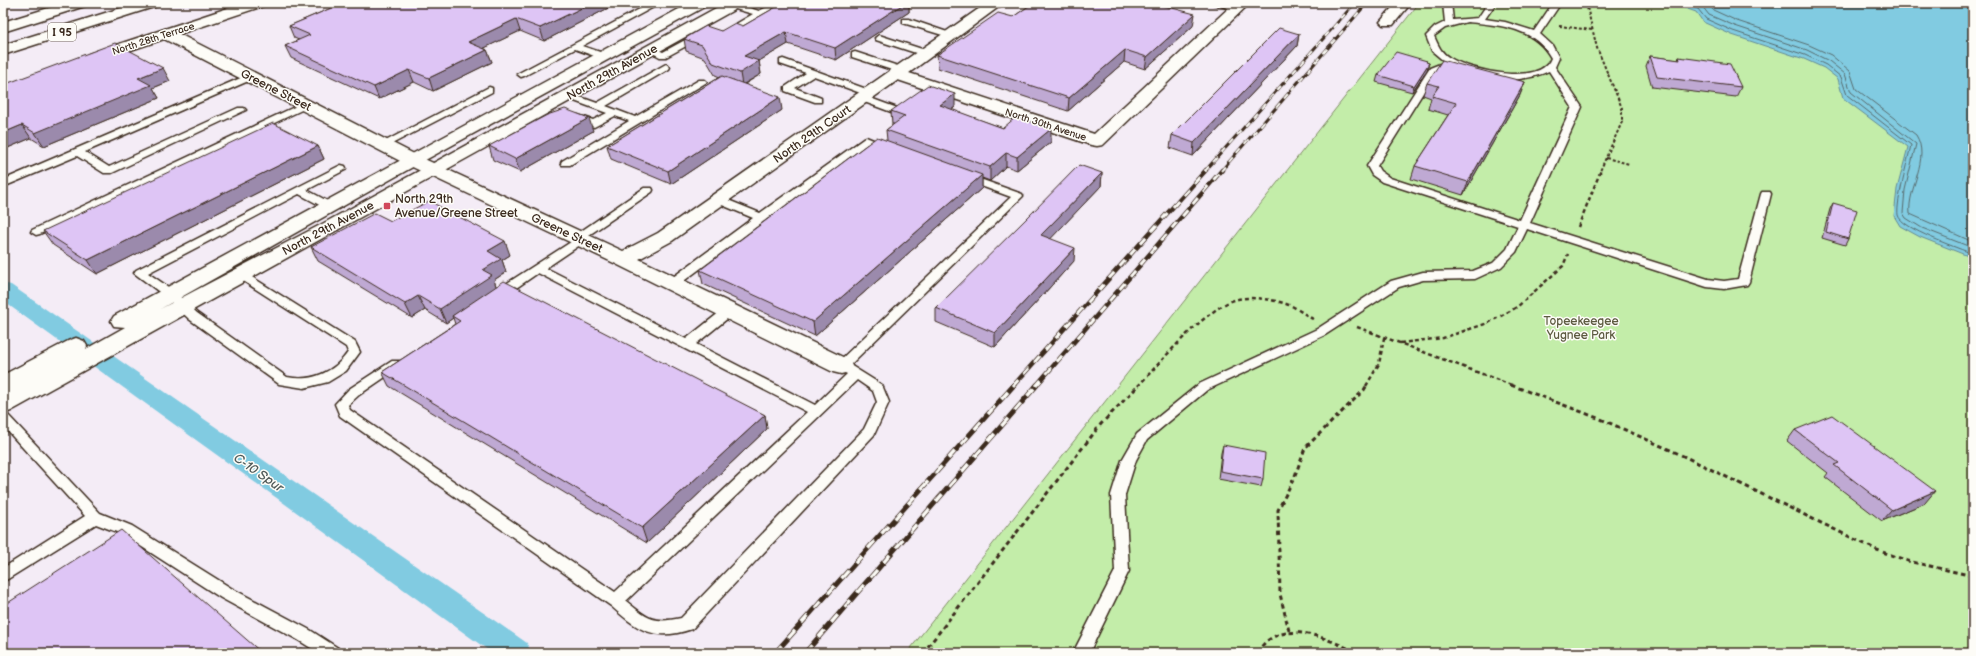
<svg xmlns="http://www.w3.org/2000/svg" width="1976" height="656" font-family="'Balsamiq Sans',sans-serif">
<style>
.green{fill:#c3eda9;stroke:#7f8c64}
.water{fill:#81cbe1;stroke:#658b93}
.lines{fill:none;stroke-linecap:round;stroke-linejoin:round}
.shore{stroke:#576a6c;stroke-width:1}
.canal{fill:#81cbe1;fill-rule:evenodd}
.lane-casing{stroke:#3b2a1e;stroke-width:3}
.street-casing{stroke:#3b2a1e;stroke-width:3}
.secondary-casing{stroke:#3b2a1e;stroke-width:3}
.highway-casing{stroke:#3b2a1e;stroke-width:3}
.path-far2{stroke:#3b2a1e;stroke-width:2;stroke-dasharray:3 2;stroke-linecap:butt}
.path-far1{stroke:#3b2a1e;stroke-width:2.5;stroke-dasharray:4 3;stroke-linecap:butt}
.path{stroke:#3b2a1e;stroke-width:3;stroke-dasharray:4.5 3.5;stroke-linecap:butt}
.lane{fill:#fdfcf7;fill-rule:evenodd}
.street{fill:#fdfcf7;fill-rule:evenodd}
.secondary{fill:#fdfcf7;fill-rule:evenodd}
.highway{fill:#fdfcf7;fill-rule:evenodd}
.rail-far2-casing{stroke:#3b2a1e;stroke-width:3}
.rail-far1-casing{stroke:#3b2a1e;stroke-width:4.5}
.rail-casing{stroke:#3b2a1e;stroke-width:5}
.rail-far2{stroke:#fdfcf7;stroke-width:2;stroke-dasharray:6;stroke-linecap:butt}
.rail-far1{stroke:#fdfcf7;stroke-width:3;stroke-dasharray:8;stroke-linecap:butt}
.rail{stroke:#fdfcf7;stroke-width:3.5;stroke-dasharray:10;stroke-linecap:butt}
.wall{fill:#bfa9d3;stroke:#3b2a1e}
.shaded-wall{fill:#9b8aac;stroke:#3b2a1e}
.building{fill:#dec5f5;stroke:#3b2a1e}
.poi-dot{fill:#d1495b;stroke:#fdfcf7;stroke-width:1.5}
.labels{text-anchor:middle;stroke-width:3;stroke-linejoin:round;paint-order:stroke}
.far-street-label{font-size:10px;fill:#3b2a1e;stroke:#fdfcf7}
.shield{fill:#fdfcf7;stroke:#75695f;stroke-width:1}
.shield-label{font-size:11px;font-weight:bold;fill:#3b2a1e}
.street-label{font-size:12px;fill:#3b2a1e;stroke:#fdfcf7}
.poi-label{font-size:12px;fill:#3b2a1e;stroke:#fdfcf7;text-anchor:start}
.park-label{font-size:12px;fill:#5d5b41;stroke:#fdfcf7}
.water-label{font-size:13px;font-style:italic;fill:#505a58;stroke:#fdfcf7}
</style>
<rect width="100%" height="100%" fill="#f4ecf6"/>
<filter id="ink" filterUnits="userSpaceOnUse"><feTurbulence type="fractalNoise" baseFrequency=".025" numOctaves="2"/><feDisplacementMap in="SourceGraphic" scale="8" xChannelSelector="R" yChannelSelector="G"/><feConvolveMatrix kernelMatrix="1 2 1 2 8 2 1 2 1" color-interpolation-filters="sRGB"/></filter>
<g filter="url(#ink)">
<!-- green -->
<path class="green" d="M1419 3H1973V653H907Z"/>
<!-- water -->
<path class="water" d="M1658 3H1973V258L1920 237 1900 226 1894 216 1897 189 1908 147 1843 98 1838 79 1824 68 1804 59 1732 35 1703 22 1696 12 1679 6Z"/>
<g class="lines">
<!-- shore -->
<path class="shore" d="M1681 3 1698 9 1706 19 1733 31 1805 55 1826 65 1841 77 1847 95 1911 145C1908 160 1896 202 1898 215 1901 229 1959 248 1973 254
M1696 3 1702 6 1709 15 1735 26 1807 50 1829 61 1845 74 1851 92 1916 144 1905 190 1903 213 1906 218 1922 228 1973 248
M1708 3 1713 10 1737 21 1809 45 1831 55 1850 71 1856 89 1916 135C1931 159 1907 188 1910 214L1973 242"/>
<!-- canal -->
<path class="canal" d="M3 283 11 285 527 643 531 653H492L3 301Z"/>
<defs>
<path id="lane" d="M651 3H661L582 46 606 54V58H600L575 49 524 76 521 77 517 74Z
M714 3H734L759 11 775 3H785L739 29 736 28V24L753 14Z
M1211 3H1224L1241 9 1237 11Z
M1443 3H1451L1453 20 1478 18 1488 3H1496L1485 19 1505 22 1534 31 1553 3H1561L1540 34 1552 45 1559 58 1555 67 1582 107 1530 223 1708 279 1724 281 1738 279 1761 194 1762 192H1770L1771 194 1749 282 1747 285 1724 289 1707 287 1527 229 1516 252 1501 267 1475 279 1423 280 1399 287 1325 335 1207 390 1147 440 1136 460 1125 495 1129 571 1089 653H1073L1115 571 1111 495 1122 460 1137 434 1199 384 1317 329 1391 281 1423 272 1473 271 1493 263 1507 249 1518 226 1382 182 1372 175 1367 166 1430 68 1445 62 1432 51 1426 36 1435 27 1445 22ZM1467 22C1499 25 1534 27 1551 58 1541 87 1469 70 1450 58 1441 53 1438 45 1434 36L1445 28ZM1451 66C1480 81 1519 85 1549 71L1572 107 1520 220 1390 178 1380 171 1377 166 1436 72Z
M903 19H909L956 35 952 38 949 37 903 23Z
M698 33 701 34V38L666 57H660L647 50 651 47 663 52Z
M879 35 928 51 929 53 925 56 876 40 875 38Z
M855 52 904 68 905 70 901 73 852 57V53Z
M783 59 872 91 874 93 869 96 866 95 814 76 795 88 821 98V102H815L785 91V87L806 73 780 64V60Z
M666 64 670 67 669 69 606 106 635 117 699 80H705L707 82 570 165H562L561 163 562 161 629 121 615 116 594 127 572 119V115H578L593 120 607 113 566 98V94H572L597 103Z
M250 74 253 75V79L85 152 109 167 238 108H244L246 110 112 173H104L77 156 3 187V180Z
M489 87 492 88V92L386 147H380L378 145Z
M862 95 900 109 902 111 900 113H894L859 100V96Z
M305 102 310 105 308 107 40 234 36 235 31 232 32 230Z
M866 137 890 147 885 150 867 144 677 286H669L667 283 669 280 753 218 715 202 714 200 715 198H723L760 213Z
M341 165 345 166 346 168 345 170 307 190 333 204 334 206 333 208H325L299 194 148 273 174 291 197 313 287 377C311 382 334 373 348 352L346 347 234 275 240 271 244 272 355 342 360 352 346 371 328 382 304 388 279 384 189 319 166 297 134 273 136 270Z
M966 174 1022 194 1023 196 850 365 882 385 889 402 874 435 692 629C654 642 638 630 611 606L340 416 335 404 349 389 392 361H400L402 364 400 367 359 395 348 405 350 410 615 592 807 412 538 273 503 297H495L493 294 495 291 574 240V236L644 188H652L653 190 652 192 586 237V241L546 268 686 339 725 308H733L735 311 733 314 696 344 815 405 847 374 837 369 835 366 837 363 1011 197 962 179 961 177 962 175ZM857 380 873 391 877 402 864 429 681 618C653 624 648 619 626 601Z
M3 413 8 415 100 513 132 526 231 588 310 630 338 648 340 653H319L298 640 221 598 122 534 96 524 3 582V568L85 516 3 426Z"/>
<path id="street" d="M243 3H265L263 6 179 34 418 156 623 251 658 233 987 3H1004L909 73 1094 134 1234 3H1250L1103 145 1097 146 1091 145 898 80 672 241 639 259 849 360 852 366 849 372 841 374 833 372 616 264 406 164 164 39 95 62 89 60 87 57 89 54Z
M1396 3H1411L1393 25H1383L1380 22Z"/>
<path id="secondary" d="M690 3H708L706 6 418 164 160 309 324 223 725 3H743L741 6 11 411 3 414V394L7 392 3 393V375L68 341 76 338 84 341 87 346 86 349 125 327 114 326 111 321 114 316Z"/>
<path id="highway" d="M65 3H87L85 6 3 32V22Z
M137 3H159L157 6 3 55V45Z"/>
</defs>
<!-- lane casing -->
<use href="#lane" class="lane-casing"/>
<!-- street casing -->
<use href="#street" class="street-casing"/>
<!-- secondary casing -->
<use href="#secondary" class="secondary-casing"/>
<!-- highway casing -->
<use href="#highway" class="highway-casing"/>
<!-- path-far2 -->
<path class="path-far2" d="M1586 3 1597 48 1622 108V122L1600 171
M1559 26 1592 30
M1606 158 1629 164"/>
<!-- path-far1 -->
<path class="path-far1" d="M1578 227 1601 170
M1357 327 1514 386
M1400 343 1443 338 1488 323 1517 307 1563 266 1568 254
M1138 386C1160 363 1208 305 1238 299 1251 296 1277 300 1289 305 1297 308 1305 315 1313 319
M1366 386 1379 364 1384 338"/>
<!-- path -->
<path class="path" d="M1511 385 1603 420 1677 453 1877 550 1908 561 1973 576
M1289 631 1280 594 1278 510 1295 476 1305 448 1364 390 1367 385
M923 653 1101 424 1139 385
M1257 653C1260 649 1263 644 1267 641 1293 621 1332 641 1358 653"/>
<!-- lane -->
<use href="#lane" class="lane"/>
<!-- street -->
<use href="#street" class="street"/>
<!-- secondary -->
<use href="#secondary" class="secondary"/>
<!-- highway -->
<use href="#highway" class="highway"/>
<defs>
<path id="rail-far2" d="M1205 171 1355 3
M1221 171 1367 3"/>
<path id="rail-far1" d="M1013 386 1206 170
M1036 386 1222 170"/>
<path id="rail" d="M775 653 1014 385
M805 653 1037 385"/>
</defs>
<!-- rail-far2 casing -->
<use href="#rail-far2" class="rail-far2-casing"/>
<!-- rail-far1 casing -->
<use href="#rail-far1" class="rail-far1-casing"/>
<!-- rail casing -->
<use href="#rail" class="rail-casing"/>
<!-- rail-far2 -->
<use href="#rail-far2" class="rail-far2"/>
<!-- rail-far1 -->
<use href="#rail-far1" class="rail-far1"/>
<!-- rail -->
<use href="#rail" class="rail"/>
</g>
<!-- wall -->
<path class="wall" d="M343 3H618L544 41 520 31 484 48 487 50 492 62 433 91 414 82 379 99 291 58 285 46 299 40 294 38 289 26Z
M783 3H909V12L836 60 788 44 759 61 761 74 745 84 782 110 671 184 611 159 607 146 720 77 715 75 705 58 686 51 684 39 721 31 743 26Z
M1033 3H1170L1167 6 1193 26 1145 69 1124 62 1068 111 938 68 937 55 1013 17Z
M1299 34 1297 46 1193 156 1170 148 1172 135Z
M1650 56 1678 60 1679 57 1741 87 1736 97 1652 87 1646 66Z
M1427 61 1426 62 1429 63 1427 70 1412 92 1376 82 1378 75Z
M170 81 153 88 159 98 44 146 31 138 3 150V85Z
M1525 82 1520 95 1463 195 1411 179 1415 166 1448 115 1428 109 1431 98 1423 95 1427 83Z
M955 107 952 110 1003 128 1051 142 1017 170 1006 166 990 181 982 178V188L815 336 703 284 700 270 887 140 886 130 894 124H892L891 111Z
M593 131 520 172 493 160 489 146Z
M318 146 324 159 97 274 53 245 43 231Z
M1102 173 1101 186 1050 239 1074 261 995 347 936 322V308Z
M1833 203 1848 239 1845 245 1822 238 1830 209Z
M391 221 510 255 502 260 506 272 494 280 496 286 765 415 767 429 647 543 389 386 382 372 455 324 453 318 446 323 425 310 412 318 318 261 311 247Z
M1795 430 1925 503 1882 521 1825 477 1828 473 1787 441Z
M1223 445 1263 479 1261 487 1218 479 1221 453Z"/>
<!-- shaded-wall -->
<path class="shaded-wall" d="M592 3H618L544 41 540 28Z
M905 3H909V12L836 60 835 48Z
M1158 3H1170L1156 16 1157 4Z
M1195 14 1193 26 1145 69 1147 57Z
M516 19 520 31 472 54 468 42Z
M786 32 788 44 759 61 761 74 742 85 740 73 744 56Z
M1299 34 1297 46 1193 156 1194 143Z
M487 50 492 62 433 91 429 78Z
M1125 50 1124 62 1068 111 1069 98Z
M1429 63 1427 70 1412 92 1414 86Z
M163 68 170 81 153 88 159 98 44 146 35 133 138 78Z
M409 70 414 82 379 99 374 87Z
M1525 82 1520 95 1463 195 1468 182Z
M955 94V107L940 118V105Z
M780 97 782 110 671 184 668 171Z
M589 118 593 131 520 172 515 159Z
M22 125 31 138 3 150V133Z
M1051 129V142L1017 170V157Z
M318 146 324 159 97 274 88 260Z
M1006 153V166L990 181V167Z
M1102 173 1101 186 1041 249V235Z
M982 175V188L815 336 813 322Z
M505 241 510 255 502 260 506 272 494 280 497 289 452 316 453 318 446 323 440 309 483 270 488 251Z
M1075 248 1074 261 995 347V333Z
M418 296 425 310 412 318 405 304Z
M765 415 767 429 647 543 642 528Z
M1935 491 1925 503 1882 521 1892 510Z"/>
<!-- building -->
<path class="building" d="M343 3H592L540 28 516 19 468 42 487 50 429 78 409 70 374 87 285 46 310 35 289 26Z
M783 3H905L835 48 786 32 744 56 759 61 740 73 713 63 702 45 684 39 706 26 721 31 735 23 743 26Z
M1033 3H1158L1157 4 1195 14 1147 57 1125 50 1069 98 937 55 998 13 1013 17Z
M1279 28 1299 34 1194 143 1172 135Z
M115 43 163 68 138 78 151 85 35 133 22 125 3 133V85Z
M1396 52 1427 61 1426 62 1429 63 1414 86 1378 75Z
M1650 56 1680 60 1679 57 1730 64 1741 87 1657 77Z
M1442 60 1525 82 1468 182 1415 166 1456 103 1432 96 1439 86 1427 83Z
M722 76 780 97 668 171 607 146Z
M928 85 955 94 940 105 1003 128 1016 117 1051 129 1017 157 1006 153 990 167 886 130 905 116 891 111Z
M565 109 589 118 515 159 489 146 547 115Z
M273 123 318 146 88 260 43 231Z
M877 137 982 175 813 322 700 270Z
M1079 165 1102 173 1041 235 1075 248 995 333 936 308 1028 217Z
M429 201 505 241 488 251 501 259 483 270 492 275 440 309 418 296 405 304 311 247 375 213 391 221Z
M1833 203 1857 210 1848 239 1826 232Z
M504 281 765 415 642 528 382 372 460 321 452 316Z
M1832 415 1935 491 1892 510 1834 465 1839 463 1795 430Z
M1223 445 1265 453 1263 479 1220 471Z
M121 530 262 653H3V606Z
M301 648 307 653H294Z"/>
</g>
<!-- markers -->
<rect class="poi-dot" x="383" y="202" width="8" height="8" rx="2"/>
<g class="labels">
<!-- far-street labels -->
<g class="far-street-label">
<text transform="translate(153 38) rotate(-18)" y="4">North 28th Terrace</text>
<text transform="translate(1046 124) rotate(18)" y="4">North 30th Avenue</text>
</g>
<!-- shield labels -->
<rect class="shield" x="48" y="23" width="28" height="18" rx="3"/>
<g class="shield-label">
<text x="62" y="36">I 95</text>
</g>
<!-- street labels -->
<g class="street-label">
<text transform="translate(612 72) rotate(-29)" y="4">North 29th Avenue</text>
<text transform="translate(276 90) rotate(27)" y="4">Greene Street</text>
<text transform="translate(812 134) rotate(-35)" y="4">North 29th Court</text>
<text transform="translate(328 228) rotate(-28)" y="4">North 29th Avenue</text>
<text transform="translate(567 233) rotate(25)" y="4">Greene Street</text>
</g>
<!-- poi labels -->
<g class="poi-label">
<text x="395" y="203">North 29th<tspan x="395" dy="14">Avenue/Greene Street</tspan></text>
</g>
<!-- park labels -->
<g class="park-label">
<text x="1581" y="325">Topeekeegee<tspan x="1581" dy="14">Yugnee Park</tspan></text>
</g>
<!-- water labels -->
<g class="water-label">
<text transform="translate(259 472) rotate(35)" y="5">C-10 Spur</text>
</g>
</g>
<!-- margin -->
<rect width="1976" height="656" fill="none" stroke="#fdfcf7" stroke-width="16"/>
<rect x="8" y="8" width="1960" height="640" fill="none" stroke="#3b2a1e" stroke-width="1.5" filter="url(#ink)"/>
</svg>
